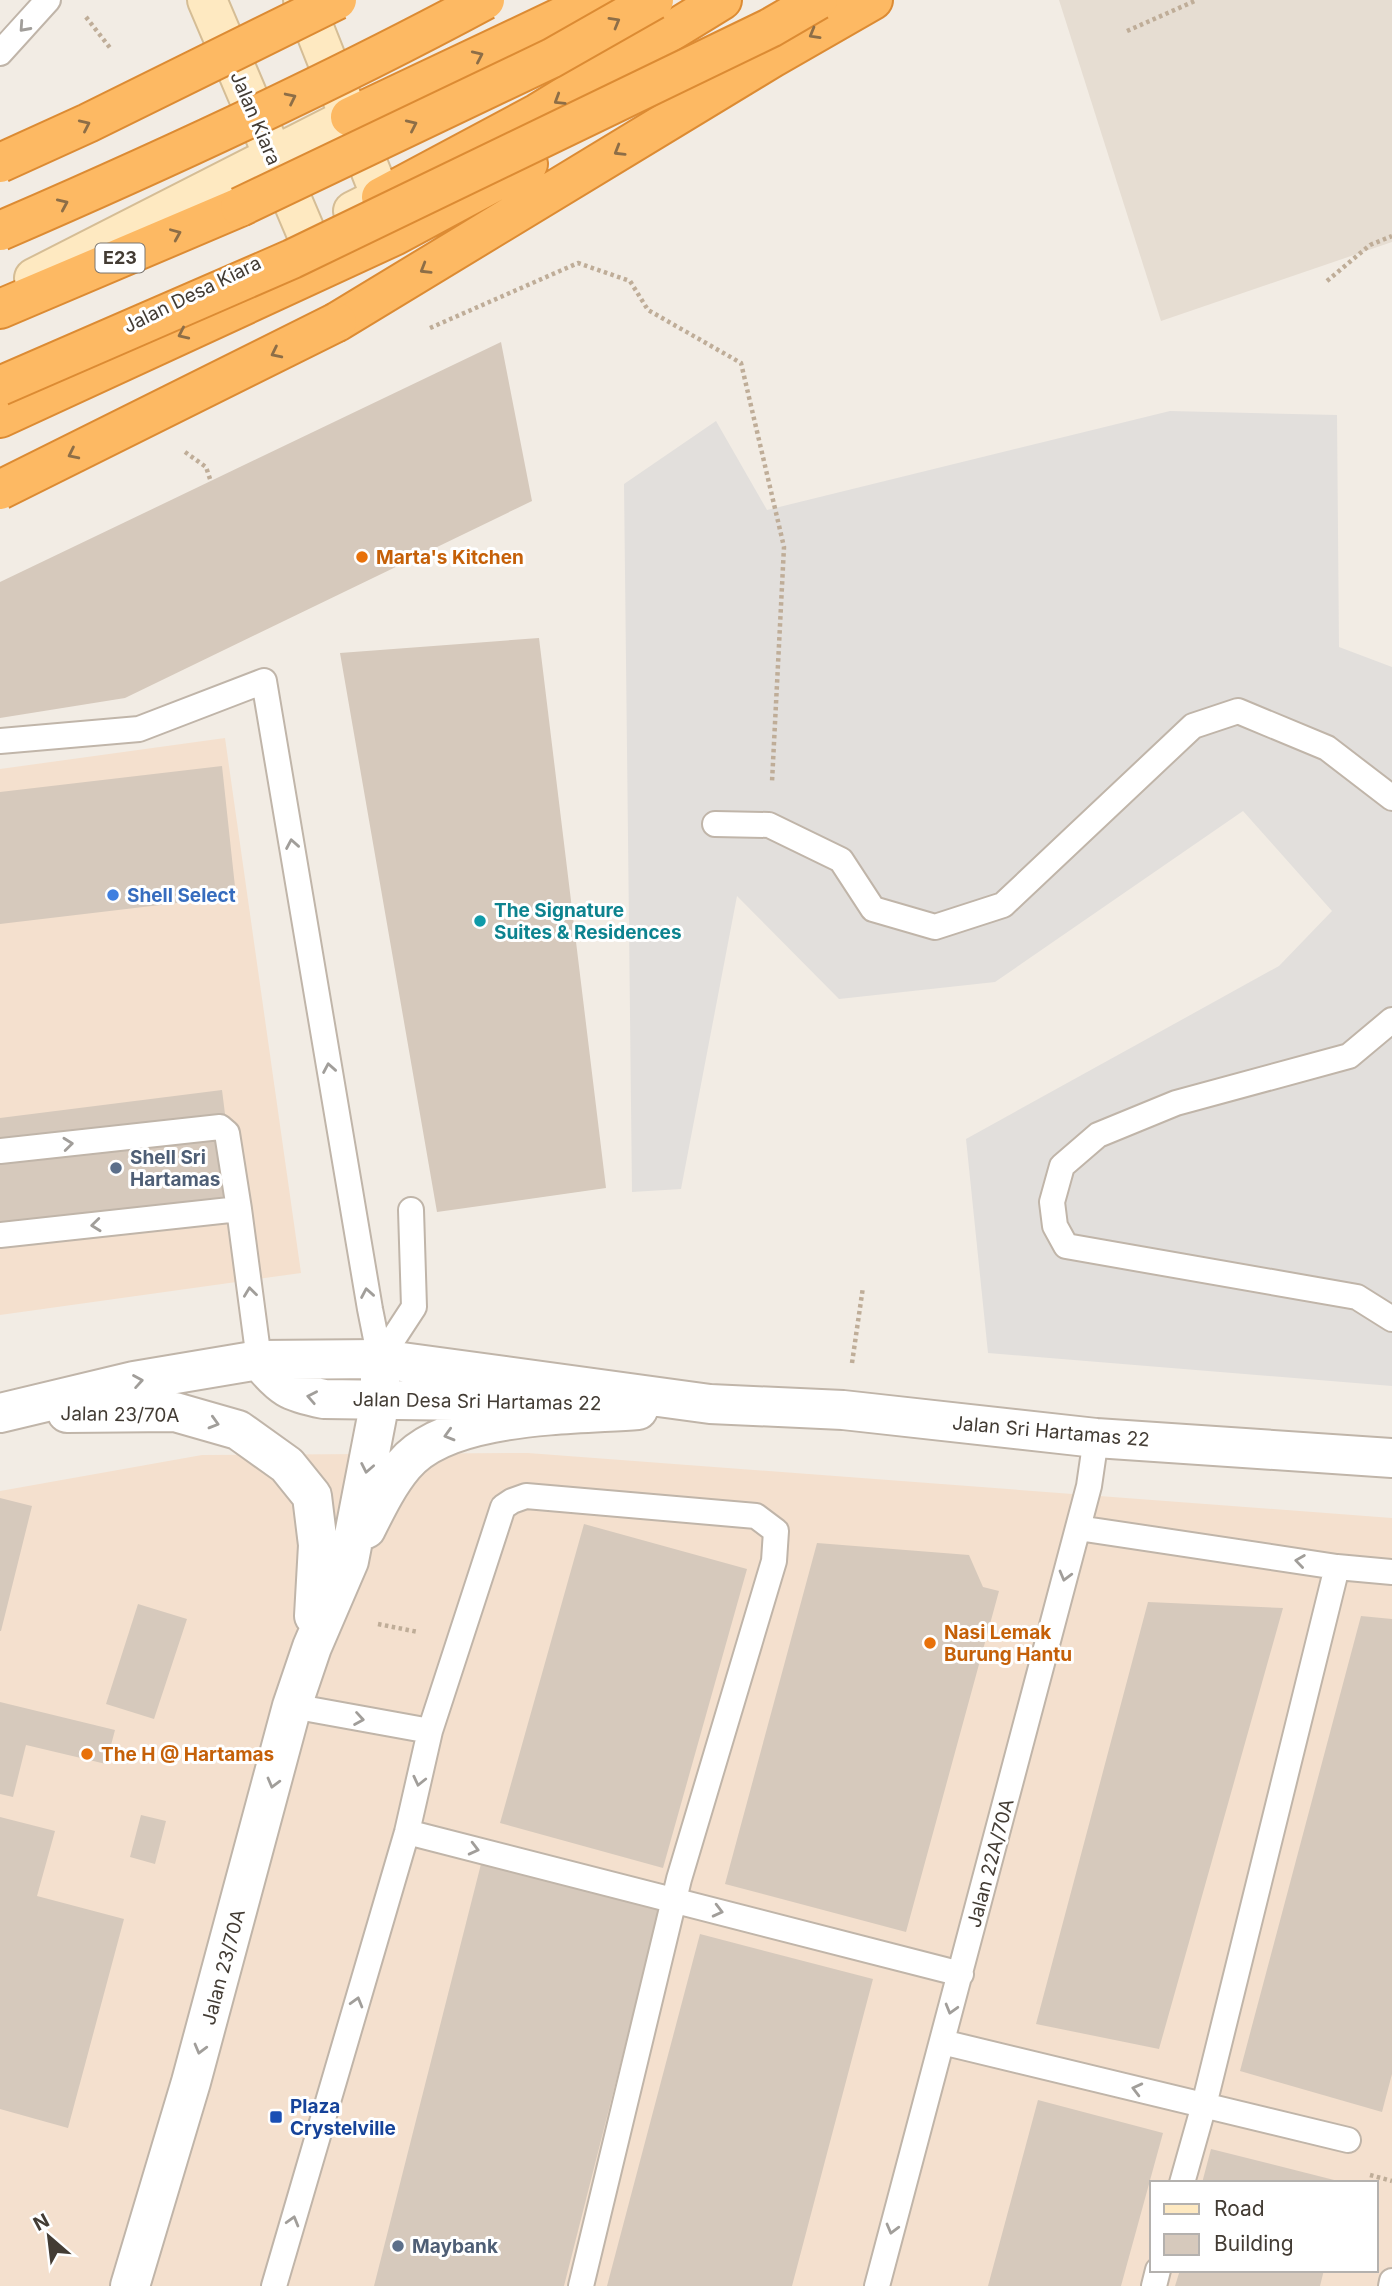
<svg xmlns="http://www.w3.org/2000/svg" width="1392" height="2286" font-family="Inter,sans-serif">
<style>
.residential{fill:#e6ddd2}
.commercial{fill:#f4e0ce;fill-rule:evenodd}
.parking{fill:#e2dfdc}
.building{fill:#d6c9bc}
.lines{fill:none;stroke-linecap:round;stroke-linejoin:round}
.service-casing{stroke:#c0b5a9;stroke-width:28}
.minor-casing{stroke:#c0b5a9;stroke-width:42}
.secondary-casing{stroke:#d5bd95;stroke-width:42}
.motorway-casing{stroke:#dc8b33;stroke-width:42}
.path{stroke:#bfad98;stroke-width:4.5;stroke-dasharray:3.5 3.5;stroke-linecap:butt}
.service{stroke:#fff;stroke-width:24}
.minor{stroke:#fff;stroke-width:38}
.secondary{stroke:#fee9c1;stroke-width:38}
.motorway{stroke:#fdb963;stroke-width:38}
.motorway-bridge-casing{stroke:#dc8b33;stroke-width:42;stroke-linecap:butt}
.motorway-bridge{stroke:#fdb963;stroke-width:38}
.oneway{stroke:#8d6e47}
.oneway2{stroke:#a19e9a}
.food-dot{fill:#e8710a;stroke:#fff;stroke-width:2.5}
.shop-dot{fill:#3f7fe0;stroke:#fff;stroke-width:2.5}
.culture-dot{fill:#0f9aa8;stroke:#fff;stroke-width:2.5}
.service-dot{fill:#5c6f8a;stroke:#fff;stroke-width:2.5}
.transit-dot{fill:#1a4fb4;stroke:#fff;stroke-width:2.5}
.labels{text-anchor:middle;stroke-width:6;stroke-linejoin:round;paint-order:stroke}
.shield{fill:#fff;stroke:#7b7671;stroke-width:2}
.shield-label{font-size:18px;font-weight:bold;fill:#433c34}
.street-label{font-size:19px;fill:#433c34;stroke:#fff}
.food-label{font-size:19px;font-weight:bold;fill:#c56008;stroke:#fff;text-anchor:start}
.shop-label{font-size:19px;font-weight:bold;fill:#366cbe;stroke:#fff;text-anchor:start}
.culture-label{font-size:19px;font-weight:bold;fill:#0d838f;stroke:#fff;text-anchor:start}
.service-label{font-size:19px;font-weight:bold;fill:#4e5e75;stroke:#fff;text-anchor:start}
.transit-label{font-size:19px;font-weight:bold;fill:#164399;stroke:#fff;text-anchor:start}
</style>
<rect width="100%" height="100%" fill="#f2ece4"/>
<!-- residential -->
<path class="residential" d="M1059 0H1392V242L1161 321Z"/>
<!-- commercial -->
<path class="commercial" d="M225 738 301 1273 0 1315V769Z
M528 1453 1392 1518V2286H0V1491L202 1455ZM1152 2183H1376V2270H1152Z"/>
<!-- parking -->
<path class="parking" d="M1170 411 1337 415 1339 647 1392 667V1386L988 1353 966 1139 1279 966 1332 911 1243 811 995 982 839 999 737 896 681 1189 632 1192 624 484 716 421 767 510Z"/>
<!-- building -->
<path class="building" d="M501 342 532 501 125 698 0 718V582Z
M539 638 606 1188 437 1212 340 653Z
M222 766 236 896 0 924V792Z
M222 1090 238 1218 0 1248V1118Z
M0 1498 32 1506 1 1631H0Z
M584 1524 747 1569 663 1868 500 1823Z
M817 1543 969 1555 983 1587 999 1591 906 1932 725 1884Z
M1148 1602 1283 1608 1159 2049 1036 2024Z
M138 1604 187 1619 154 1719 106 1704Z
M1361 1616 1392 1619V2074L1382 2112 1240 2071Z
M0 1702 115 1730 106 1764 26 1745 13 1797 0 1794Z
M141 1815 166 1821 155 1864 130 1857Z
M0 1817 55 1831 37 1896 124 1919 68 2128 0 2109Z
M481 1864 660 1908 564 2286H374Z
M700 1934 873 1979 792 2286H607Z
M1038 2100 1163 2133 1121 2286H988Z
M1211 2149 1342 2182V2183H1202Z
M1180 2270H1324L1320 2286H1175Z"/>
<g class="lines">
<defs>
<path id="service" d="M0 53 48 0
M0 741 139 729 264 681 370 1309 380 1359
M715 824 769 825 841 860 873 909 935 927 1003 905 1193 726 1238 711 1327 748 1392 798
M1392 1020 1349 1056 1176 1103 1098 1135 1062 1166 1052 1202 1055 1226 1066 1246 1357 1297 1392 1319
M0 1151 220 1127 227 1133 239 1209
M0 1235 239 1209 259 1360
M380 1359 414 1307 411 1210
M1078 1528 1337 1567 1392 1572
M292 1706 430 1731
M407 1832 961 1974
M942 2042 1348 2140
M1182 2183 1204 2105 1337 1567
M274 2286 407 1832 430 1731 503 1507 512 1501 526 1496 756 1516 776 1531 774 1561 679 1879 581 2286
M877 2286 1089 1486 1096 1438
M1154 2286 1158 2270
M1391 2286 1392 2281"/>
<path id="minor" d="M259 1360C282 1388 289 1392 324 1399L547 1402
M0 1413 134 1381 259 1360 380 1359 710 1404 843 1410 1096 1438 1392 1458
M67 1413 175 1412 238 1430 287 1465 312 1496 318 1545 314 1616
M366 1529C377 1507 388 1484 404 1465 447 1412 574 1415 638 1410
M130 2286 191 2082 292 1706 312 1647 349 1561 380 1401V1359"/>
<path id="secondary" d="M207 0 307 235
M303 0 381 197 353 211
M34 278 350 117"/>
<path id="motorway" d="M350 117 597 0
M381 197 538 113 722 0
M0 309 240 207
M337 322 772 58 873 0
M0 418 394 236 528 164"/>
</defs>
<!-- service casing -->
<use href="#service" class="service-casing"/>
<!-- minor casing -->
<use href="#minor" class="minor-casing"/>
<!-- secondary casing -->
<use href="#secondary" class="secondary-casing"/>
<!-- motorway casing -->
<use href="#motorway" class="motorway-casing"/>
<!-- path -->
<path class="path" d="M86 17 111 49
M1127 31 1197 0
M1327 281 1370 245 1392 236
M430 328 578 263 630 281 648 310 741 363 784 547 772 782
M185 452 206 467 211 482
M852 1363 863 1287
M378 1624 418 1632
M1370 2175 1392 2181"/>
<!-- service -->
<use href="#service" class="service"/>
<!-- minor -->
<use href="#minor" class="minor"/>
<!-- secondary -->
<use href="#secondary" class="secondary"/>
<!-- motorway -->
<use href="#motorway" class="motorway"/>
<defs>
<path id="motorway-bridge" d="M0 163 88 123 337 0
M240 207 552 58 654 0
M0 231C164 160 327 85 485 0
M0 386 292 259 770 28 818 0
M0 490 337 322"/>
</defs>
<!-- motorway-bridge casing -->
<use href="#motorway-bridge" class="motorway-bridge-casing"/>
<!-- motorway-bridge -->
<use href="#motorway-bridge" class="motorway-bridge"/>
</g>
<!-- one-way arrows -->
<defs><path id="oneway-chevron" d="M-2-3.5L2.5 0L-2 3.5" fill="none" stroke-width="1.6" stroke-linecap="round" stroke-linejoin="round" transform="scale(1.75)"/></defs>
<g class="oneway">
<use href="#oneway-chevron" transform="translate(615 22) rotate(-30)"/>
<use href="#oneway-chevron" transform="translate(814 34) rotate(150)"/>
<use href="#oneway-chevron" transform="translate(478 56) rotate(-25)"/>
<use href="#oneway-chevron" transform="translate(291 98) rotate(-26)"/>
<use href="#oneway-chevron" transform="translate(559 100) rotate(148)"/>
<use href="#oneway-chevron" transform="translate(85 125) rotate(-25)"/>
<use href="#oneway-chevron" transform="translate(412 125) rotate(-25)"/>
<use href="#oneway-chevron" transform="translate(619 151) rotate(149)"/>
<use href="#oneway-chevron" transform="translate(63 204) rotate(-24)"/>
<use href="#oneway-chevron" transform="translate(176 234) rotate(-23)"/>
<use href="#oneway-chevron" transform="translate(425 269) rotate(149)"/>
<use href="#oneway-chevron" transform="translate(183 334) rotate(155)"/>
<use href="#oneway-chevron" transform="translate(276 353) rotate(154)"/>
<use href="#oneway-chevron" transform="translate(73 454) rotate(154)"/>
</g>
<g class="oneway2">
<use href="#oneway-chevron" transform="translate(24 27) rotate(132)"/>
<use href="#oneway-chevron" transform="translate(292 844) rotate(-100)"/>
<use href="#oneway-chevron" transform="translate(329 1068) rotate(-100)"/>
<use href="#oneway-chevron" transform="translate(68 1144) rotate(-6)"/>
<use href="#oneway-chevron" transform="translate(96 1225) rotate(174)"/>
<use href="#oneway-chevron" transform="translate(250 1292) rotate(-97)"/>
<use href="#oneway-chevron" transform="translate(367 1293) rotate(-100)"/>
<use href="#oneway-chevron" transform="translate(138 1381) rotate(-10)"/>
<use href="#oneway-chevron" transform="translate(312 1397) rotate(-169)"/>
<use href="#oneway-chevron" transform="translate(214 1423) rotate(16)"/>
<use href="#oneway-chevron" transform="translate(449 1435) rotate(164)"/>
<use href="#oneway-chevron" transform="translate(367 1468) rotate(101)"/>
<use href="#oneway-chevron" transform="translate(1300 1561) rotate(-172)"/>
<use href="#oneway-chevron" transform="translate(1065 1576) rotate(105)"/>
<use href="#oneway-chevron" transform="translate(359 1719) rotate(9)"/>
<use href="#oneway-chevron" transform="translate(419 1781) rotate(103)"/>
<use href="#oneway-chevron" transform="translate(273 1783) rotate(105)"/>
<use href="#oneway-chevron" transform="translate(474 1849) rotate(14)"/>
<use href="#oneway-chevron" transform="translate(718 1911) rotate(14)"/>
<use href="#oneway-chevron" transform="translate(357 2002) rotate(-74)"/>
<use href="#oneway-chevron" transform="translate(951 2009) rotate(106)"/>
<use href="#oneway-chevron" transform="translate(200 2049) rotate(105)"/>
<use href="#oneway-chevron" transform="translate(1137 2089) rotate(-166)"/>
<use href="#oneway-chevron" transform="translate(293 2221) rotate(-74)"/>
<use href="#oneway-chevron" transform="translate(892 2229) rotate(105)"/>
</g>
<!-- markers -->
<g class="food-dot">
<circle cx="362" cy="557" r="7"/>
<circle cx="930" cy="1643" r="7"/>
<circle cx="87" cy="1754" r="7"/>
</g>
<circle class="shop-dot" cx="113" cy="895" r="7"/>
<circle class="culture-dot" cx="480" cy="921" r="7"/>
<g class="service-dot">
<circle cx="116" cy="1168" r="7"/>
<circle cx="398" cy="2246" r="7"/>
</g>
<rect class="transit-dot" x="269" y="2110" width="14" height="14" rx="3.5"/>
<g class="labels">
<!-- shield labels -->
<rect class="shield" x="95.5" y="243.5" width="49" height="29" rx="5"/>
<g class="shield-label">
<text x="120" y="264">E23</text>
</g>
<!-- street labels -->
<g class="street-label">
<text transform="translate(256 118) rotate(67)" y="7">Jalan Kiara</text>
<text transform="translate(192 294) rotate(-26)" y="7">Jalan Desa Kiara</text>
<text transform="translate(477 1401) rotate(1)" y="7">Jalan Desa Sri Hartamas 22</text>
<text transform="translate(120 1414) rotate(1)" y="7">Jalan 23/70A</text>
<text transform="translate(1051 1431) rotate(5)" y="7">Jalan Sri Hartamas 22</text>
<text transform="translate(990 1863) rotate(-75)" y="7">Jalan 22A/70A</text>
<text transform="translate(223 1967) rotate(-75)" y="7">Jalan 23/70A</text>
</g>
<!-- food labels -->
<g class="food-label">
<text x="376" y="564">Marta's Kitchen</text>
<text x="944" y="1639">Nasi Lemak<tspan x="944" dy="22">Burung Hantu</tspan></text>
<text x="101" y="1761">The H @ Hartamas</text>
</g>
<!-- shop labels -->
<g class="shop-label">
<text x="127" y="902">Shell Select</text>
</g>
<!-- culture labels -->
<g class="culture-label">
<text x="494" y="917">The Signature<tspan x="494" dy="22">Suites &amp; Residences</tspan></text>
</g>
<!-- service labels -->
<g class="service-label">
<text x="130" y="1164">Shell Sri<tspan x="130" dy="22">Hartamas</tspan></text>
<text x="412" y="2253">Maybank</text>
</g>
<!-- transit labels -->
<g class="transit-label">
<text x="290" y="2113">Plaza<tspan x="290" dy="22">Crystelville</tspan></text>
</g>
</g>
<!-- legend -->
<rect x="1150" y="2181" width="228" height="91" fill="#ffffff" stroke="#b4b1ae" stroke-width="2"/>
<rect x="1164" y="2204" width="35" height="10" fill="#fee9c1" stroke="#b4b1ae" stroke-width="2"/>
<text x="1214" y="2216" font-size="21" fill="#433c34">Road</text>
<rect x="1164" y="2234" width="35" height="21" fill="#d6c9bc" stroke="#b4b1ae" stroke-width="2"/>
<text x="1214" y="2251" font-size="21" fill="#433c34">Building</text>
<!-- north arrow -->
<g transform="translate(49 2237) rotate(332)" stroke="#ffffff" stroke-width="5" paint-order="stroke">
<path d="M0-5L12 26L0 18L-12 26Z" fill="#433c34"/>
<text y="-10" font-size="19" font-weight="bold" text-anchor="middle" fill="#433c34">N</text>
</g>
</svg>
